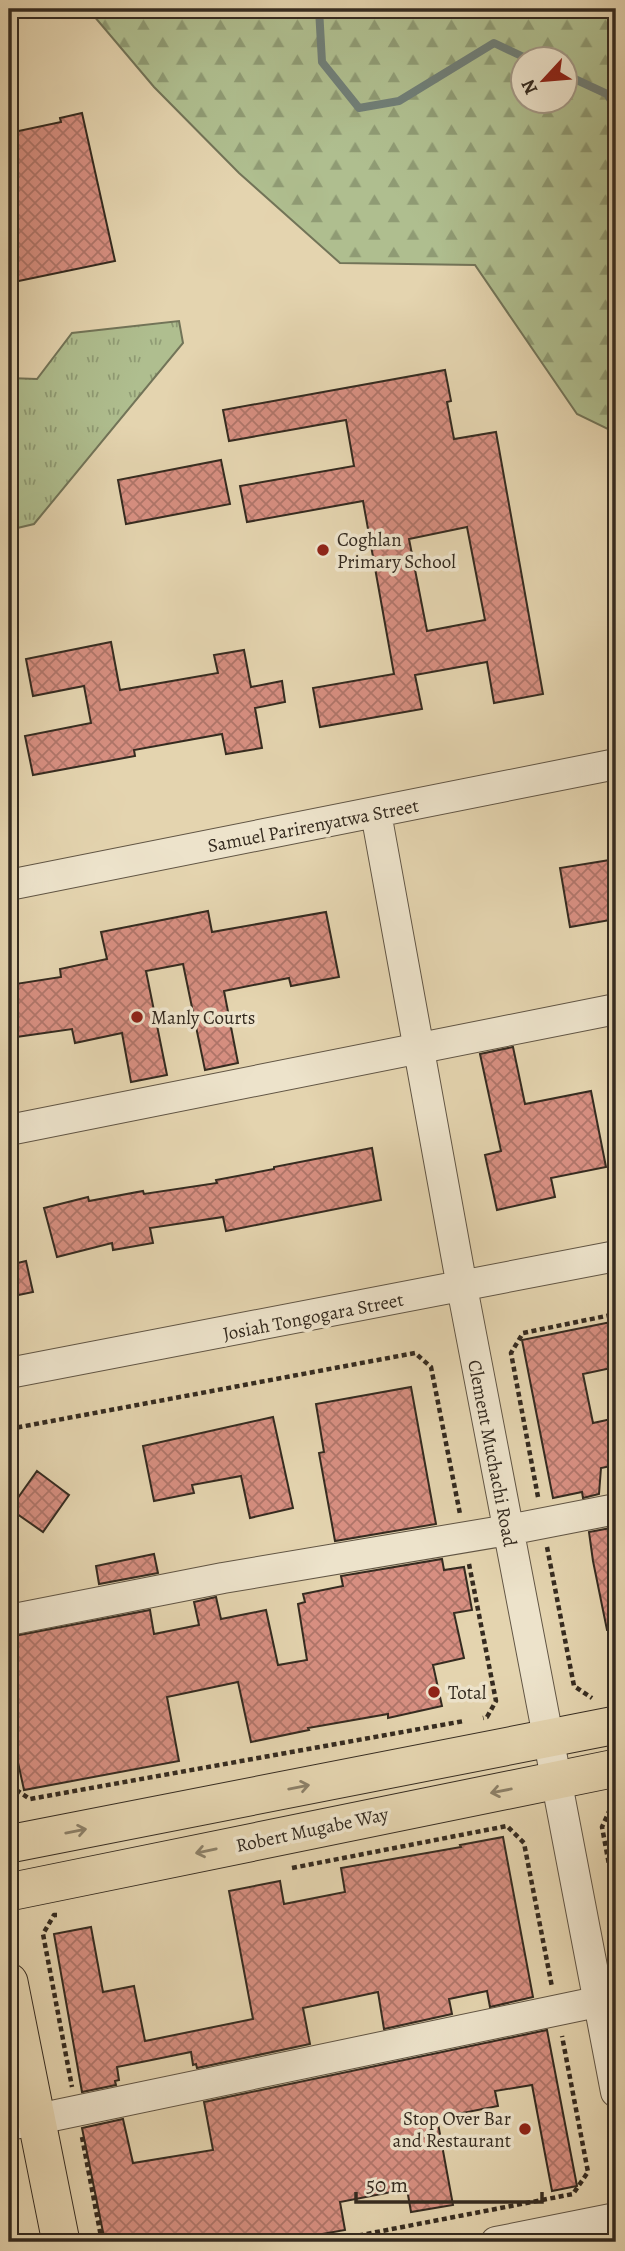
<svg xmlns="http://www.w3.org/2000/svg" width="625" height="2251" font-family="Alegreya,serif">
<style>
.grass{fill:url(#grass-tufts);stroke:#727458;stroke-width:2}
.forest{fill:url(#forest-firs);stroke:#727458;stroke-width:2;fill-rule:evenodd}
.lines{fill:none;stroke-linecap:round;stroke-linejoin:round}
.stream{stroke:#707f78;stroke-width:8}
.building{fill:url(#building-cross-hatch);stroke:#352b20;stroke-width:2;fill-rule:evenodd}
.minor-casing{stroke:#615544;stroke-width:32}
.major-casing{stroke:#352b20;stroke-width:39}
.path{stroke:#352b20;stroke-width:4.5;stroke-dasharray:5 3.5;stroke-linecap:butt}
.minor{stroke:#ede3cb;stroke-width:30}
.major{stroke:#e4d4af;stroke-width:37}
.oneway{stroke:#8c8068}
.poi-dot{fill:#8f2418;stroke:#ede3cb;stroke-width:2.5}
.labels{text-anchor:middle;stroke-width:7;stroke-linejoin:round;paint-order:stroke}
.poi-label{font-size:19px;fill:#352b20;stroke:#ede3cb;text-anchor:start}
.street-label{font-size:19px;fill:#352b20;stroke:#ede3cb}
</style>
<defs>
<pattern id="grass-tufts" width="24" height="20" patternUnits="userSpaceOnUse" patternTransform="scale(1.75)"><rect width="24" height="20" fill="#afbe8f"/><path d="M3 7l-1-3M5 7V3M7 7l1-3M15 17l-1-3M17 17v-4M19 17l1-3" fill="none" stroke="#8f9b74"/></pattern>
<pattern id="forest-firs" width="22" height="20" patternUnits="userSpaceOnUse" patternTransform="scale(1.75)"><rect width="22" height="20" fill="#afbe8f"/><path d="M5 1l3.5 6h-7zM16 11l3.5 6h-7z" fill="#8f9b74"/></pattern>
<pattern id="building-cross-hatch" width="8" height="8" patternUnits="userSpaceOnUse" patternTransform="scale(1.75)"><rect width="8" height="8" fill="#d78f81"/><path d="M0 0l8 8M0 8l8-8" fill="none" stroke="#af7569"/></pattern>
</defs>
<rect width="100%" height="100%" fill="#e4d4af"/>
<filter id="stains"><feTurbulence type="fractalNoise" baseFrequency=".00286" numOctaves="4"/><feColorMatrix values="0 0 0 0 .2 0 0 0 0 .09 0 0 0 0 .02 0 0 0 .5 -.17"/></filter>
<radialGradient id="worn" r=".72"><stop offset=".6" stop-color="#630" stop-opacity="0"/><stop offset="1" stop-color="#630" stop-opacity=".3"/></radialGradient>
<!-- grass -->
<path class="grass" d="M179 321 183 343 34 524 9 530V378L37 379 72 333Z"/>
<!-- forest -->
<path class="forest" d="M88 9H613L616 12V433L577 414 475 265 340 263 239 173 154 87ZM524 60H566V102H524Z"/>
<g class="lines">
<!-- stream -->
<path class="stream" d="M319 9 322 62 359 108 399 101 494 43 530 60
M566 75 607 94 616 108"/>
</g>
<!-- building -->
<path class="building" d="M82 113 115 261 9 283V133L61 122 60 118Z
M445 370 451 401 447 402 454 439 496 432 543 694 494 703 487 662 415 675 422 709 320 727 313 688 394 674 363 501 247 522 240 486 354 466 346 420 229 441 223 410ZM467 527 485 620 427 631 409 539Z
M221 460 230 504 126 524 118 480Z
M111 642 120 690 218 673 214 655 244 650 251 687 282 681 285 702 255 708 262 748 226 754 222 734 134 750 135 756 33 775 25 736 91 723 84 686 33 696 26 659Z
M616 859V919L570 927 560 868Z
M208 911 212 932 326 912 339 977 291 986 289 978 224 991 238 1063 205 1070 183 964 146 971 167 1075 131 1082 122 1033 75 1043 72 1029 9 1038V1008H12L9 985 61 977 60 969 107 959 101 932Z
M513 1047 525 1104 591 1091 606 1167 551 1178 555 1197 497 1210 485 1155 501 1151 480 1054Z
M372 1148 381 1200 226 1231 223 1217 150 1228 153 1243 113 1250 112 1243 57 1257 44 1208 88 1197 89 1201 143 1191 144 1194 217 1183 216 1180 274 1169V1167Z
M26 1261 33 1292 9 1297V1265Z
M616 1321V1367L583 1374 593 1423 616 1418V1465L601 1468 599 1494 583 1498 582 1492 553 1498 522 1340Z
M411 1387 436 1524 335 1541 319 1453 324 1452 316 1404Z
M273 1417 293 1508 250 1518 241 1476 192 1485 194 1493 154 1501 143 1446Z
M37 1471 69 1495 43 1532 10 1509Z
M616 1527V1629L607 1630 593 1561 589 1532Z
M154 1554 158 1573 99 1584 96 1566Z
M442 1559 444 1570 464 1567 472 1610 454 1613 464 1658 433 1665 442 1706 388 1718V1714L308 1728 309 1730 251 1742 238 1682 167 1697 179 1761 24 1790 9 1721V1637L150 1610 154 1634 199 1625 194 1602 216 1597 221 1619 266 1610 278 1665 307 1660 298 1604 305 1602 303 1594 343 1586 341 1576Z
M503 1837 533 1997 490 2007 487 1991 449 1999 452 2014 384 2029 378 1992 303 2008 310 2044 197 2068 196 2064 193 2065 191 2052 117 2067 119 2080 115 2081 116 2085 82 2092 54 1934 91 1927 103 1992 134 1986 145 2041 253 2019 229 1891 280 1881 284 1904 345 1892 341 1868 461 1847 460 1845Z
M547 2030 577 2186 552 2191 532 2085 495 2091 498 2106 437 2118 453 2205 411 2212 407 2189 340 2202 345 2230 277 2242H105L82 2128 123 2119 133 2163 213 2150 204 2102Z"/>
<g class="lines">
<defs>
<path id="minor" d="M376 813 462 1287 616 2092
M9 885 616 764
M9 1130 616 1009
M9 1373 616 1256
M9 1620 223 1578 508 1530 616 1509
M9 2125 616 1998
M496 2242 616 2218"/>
<path id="major" d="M9 1844 616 1725
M9 1892 616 1768
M9 1982 61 2242"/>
</defs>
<!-- minor casing -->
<use href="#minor" class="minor-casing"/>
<!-- major casing -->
<use href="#major" class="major-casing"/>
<!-- path -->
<path class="path" d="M9 1429 415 1353 431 1367 460 1514
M538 1497 511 1353 523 1333 616 1314
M547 1547 574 1686 592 1698
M469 1564 496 1701 487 1717 483 1718
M9 1757 15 1789 30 1799 464 1721
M616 1804 612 1805 602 1827 616 1902
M292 1868 507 1826 524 1843 552 1987
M57 1915H54L43 1934 72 2087
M82 2137 102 2242
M325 2242 573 2194 588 2172 562 2036"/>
<!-- minor -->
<use href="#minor" class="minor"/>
<!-- major -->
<use href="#major" class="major"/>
</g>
<!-- one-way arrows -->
<defs><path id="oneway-shaft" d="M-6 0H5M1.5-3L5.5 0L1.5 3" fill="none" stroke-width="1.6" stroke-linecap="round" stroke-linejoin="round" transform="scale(1.75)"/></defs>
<g class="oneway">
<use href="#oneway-shaft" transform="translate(299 1787) rotate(-11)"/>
<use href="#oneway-shaft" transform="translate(501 1791) rotate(169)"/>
<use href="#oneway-shaft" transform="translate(76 1831) rotate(-11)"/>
<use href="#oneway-shaft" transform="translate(206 1851) rotate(168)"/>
</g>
<!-- markers -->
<g class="poi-dot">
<circle cx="323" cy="550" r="7"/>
<circle cx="137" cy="1017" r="7"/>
<circle cx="434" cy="1692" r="7"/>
<circle cx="525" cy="2129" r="7"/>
</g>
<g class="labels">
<!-- poi labels -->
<g class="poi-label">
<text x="337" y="546">Coghlan<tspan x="337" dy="22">Primary School</tspan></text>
<text x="151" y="1024">Manly Courts</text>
<text x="448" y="1699">Total</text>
<text x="511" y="2125" text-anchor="end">Stop Over Bar<tspan x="511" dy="22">and Restaurant</tspan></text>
</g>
<!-- street labels -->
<g class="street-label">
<text transform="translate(313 825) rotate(-11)" y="7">Samuel Parirenyatwa Street</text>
<text transform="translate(313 1316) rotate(-11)" y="7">Josiah Tongogara Street</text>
<text transform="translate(493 1453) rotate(79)" y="7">Clement Muchachi Road</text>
<text transform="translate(312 1829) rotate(-12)" y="7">Robert Mugabe Way</text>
</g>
</g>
<!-- margin -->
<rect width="625" height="2251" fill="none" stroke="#e4d4af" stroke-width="35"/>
<rect x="10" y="10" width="604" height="2230" fill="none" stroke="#352b20" stroke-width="3.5"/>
<rect x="18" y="18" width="590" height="2216" fill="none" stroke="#352b20" stroke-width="2"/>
<!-- north arrow -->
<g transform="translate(544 80) rotate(244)"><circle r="33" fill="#ede3cb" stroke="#a39987" stroke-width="2"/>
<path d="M0-5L12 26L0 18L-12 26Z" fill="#8f2418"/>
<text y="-10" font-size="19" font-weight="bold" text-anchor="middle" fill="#352b20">N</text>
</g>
<!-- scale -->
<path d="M356 2192v10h186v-10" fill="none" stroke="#352b20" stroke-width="3.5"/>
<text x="366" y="2192" font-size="21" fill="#352b20" stroke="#ede3cb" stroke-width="5" paint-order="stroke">50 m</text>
<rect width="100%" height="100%" filter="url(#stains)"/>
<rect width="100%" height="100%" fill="url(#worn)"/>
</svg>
